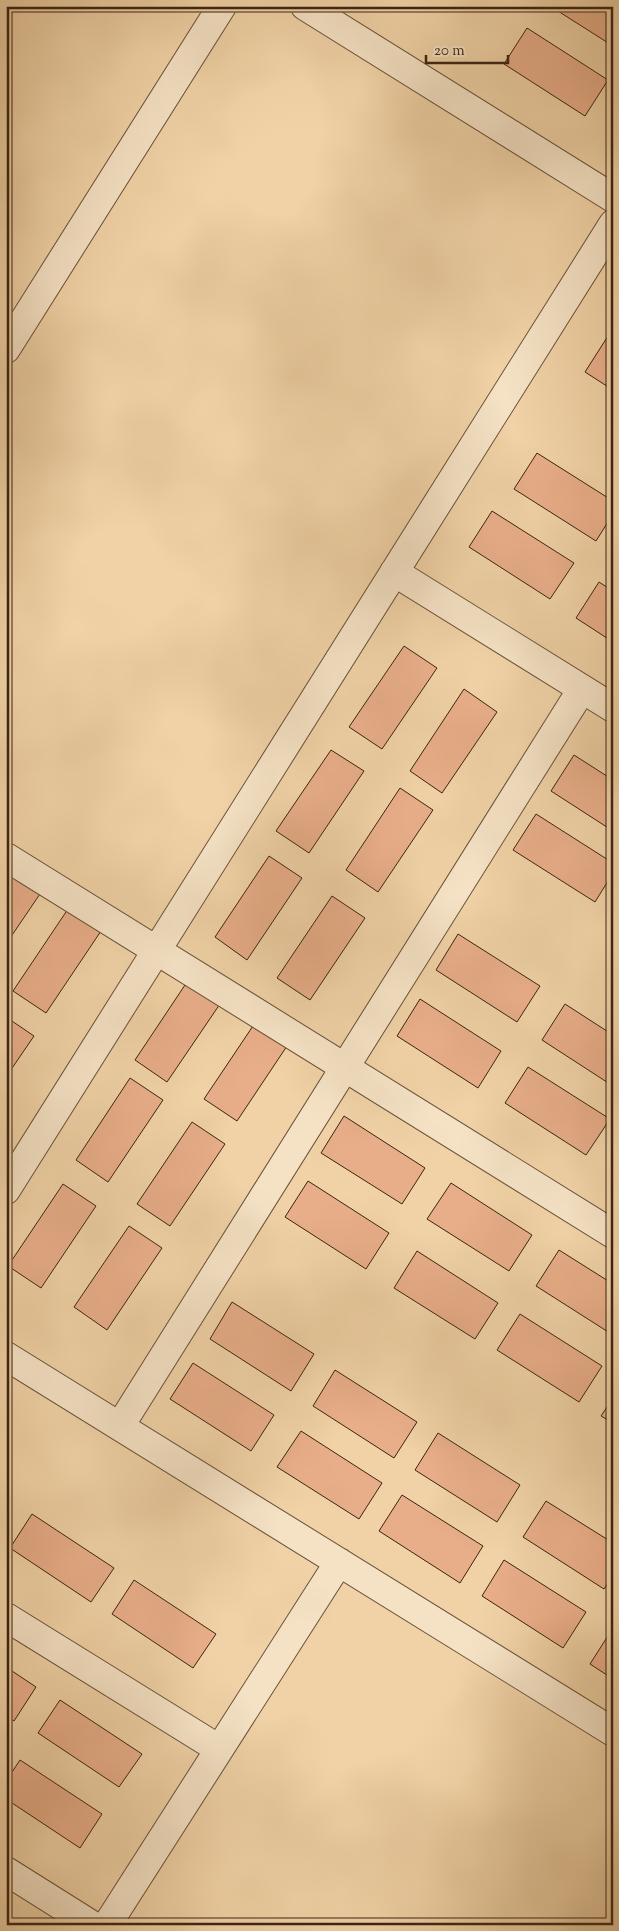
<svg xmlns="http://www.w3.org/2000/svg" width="619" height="1931" font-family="'Sorts Mill Goudy',serif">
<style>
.building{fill:#e8ae89;stroke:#3b2413}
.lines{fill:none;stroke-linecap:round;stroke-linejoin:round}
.minor-casing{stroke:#685038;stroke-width:30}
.minor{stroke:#f5e2c5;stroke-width:28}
</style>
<rect width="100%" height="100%" fill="#f0d2a6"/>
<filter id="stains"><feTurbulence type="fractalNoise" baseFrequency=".004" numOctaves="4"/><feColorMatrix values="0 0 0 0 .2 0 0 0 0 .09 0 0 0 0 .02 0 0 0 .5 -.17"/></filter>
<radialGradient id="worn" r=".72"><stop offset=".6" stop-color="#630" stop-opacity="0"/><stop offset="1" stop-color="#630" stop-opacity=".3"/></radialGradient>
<!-- building -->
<path class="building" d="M550 6H613V46Z
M527 28 608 80 585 116 504 64Z
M608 336 613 340V390L585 372Z
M537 453 613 501V514L596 541 514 489Z
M492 511 574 563 550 599 469 547Z
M599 582 613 591V642L576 618Z
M404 646 437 668 382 749 349 727Z
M464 689 497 712 442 793 410 771Z
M331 750 364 771 309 853 276 831Z
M574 755 613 780V831L551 791Z
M400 788 433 810 378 892 346 870Z
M536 814 613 863V873L595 902 513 850Z
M269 856 302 878 247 960 215 937Z
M6 873 42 891 6 944Z
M332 896 365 918 310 1000 277 978Z
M68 909 101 931 46 1013 13 991Z
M458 934 540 986 517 1022 436 970Z
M189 979 222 1001 167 1082 135 1060Z
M420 999 501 1051 478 1088 397 1036Z
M565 1004 613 1035V1086L542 1040Z
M6 1017 34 1036 6 1077Z
M259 1017 291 1040 237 1121 204 1099Z
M528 1067 610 1119 586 1155 505 1103Z
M130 1078 163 1100 108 1182 76 1160Z
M344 1116 425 1168 402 1204 321 1153Z
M192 1122 225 1144 170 1226 137 1204Z
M308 1181 389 1233 366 1269 285 1217Z
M451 1183 532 1235 509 1271 427 1219Z
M63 1184 96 1206 41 1288 8 1266Z
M129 1226 162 1248 107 1330 74 1307Z
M559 1250 613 1284V1335L536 1286Z
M417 1251 498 1303 475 1339 394 1288Z
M232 1302 314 1354 291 1391 210 1339Z
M520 1314 602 1366 579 1402 497 1350Z
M193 1363 274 1415 251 1451 170 1399Z
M335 1370 417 1422 394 1458 313 1406Z
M613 1398V1423L601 1416Z
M301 1431 382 1483 359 1519 277 1467Z
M438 1433 520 1485 497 1522 415 1470Z
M402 1495 483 1546 460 1583 379 1531Z
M546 1501 613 1543V1576L604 1589 523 1537Z
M32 1514 114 1568 91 1602 10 1548Z
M504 1560 586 1612 563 1648 482 1596Z
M134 1580 216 1634 193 1668 112 1614Z
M613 1628V1679L590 1664Z
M6 1667 36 1687 14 1721 6 1716Z
M60 1700 142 1754 119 1787 38 1733Z
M20 1760 102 1814 80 1848 6 1799V1781Z"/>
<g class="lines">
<defs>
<path id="minor" d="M305 6 613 198
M6 349 222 6
M394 572 613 708
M6 857 613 1234
M6 1190 613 224
M6 1356 613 1732
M120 1426 582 689
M6 1617 219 1749
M6 1871 92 1925
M107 1925 339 1562"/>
</defs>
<!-- minor casing -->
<use href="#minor" class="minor-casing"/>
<!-- minor -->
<use href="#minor" class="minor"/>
</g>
<!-- margin -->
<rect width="619" height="1931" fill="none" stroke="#f0d2a6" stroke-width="25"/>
<rect x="8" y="8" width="604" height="1916" fill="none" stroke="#3b2413" stroke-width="2.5"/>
<rect x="12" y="12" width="594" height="1906" fill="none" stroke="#3b2413"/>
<!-- scale -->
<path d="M426 55v8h82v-8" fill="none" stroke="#3b2413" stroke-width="2.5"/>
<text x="434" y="55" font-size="15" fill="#3b2413" stroke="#f5e2c5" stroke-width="4" paint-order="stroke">20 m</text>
<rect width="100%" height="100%" filter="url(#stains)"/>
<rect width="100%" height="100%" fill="url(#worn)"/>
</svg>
